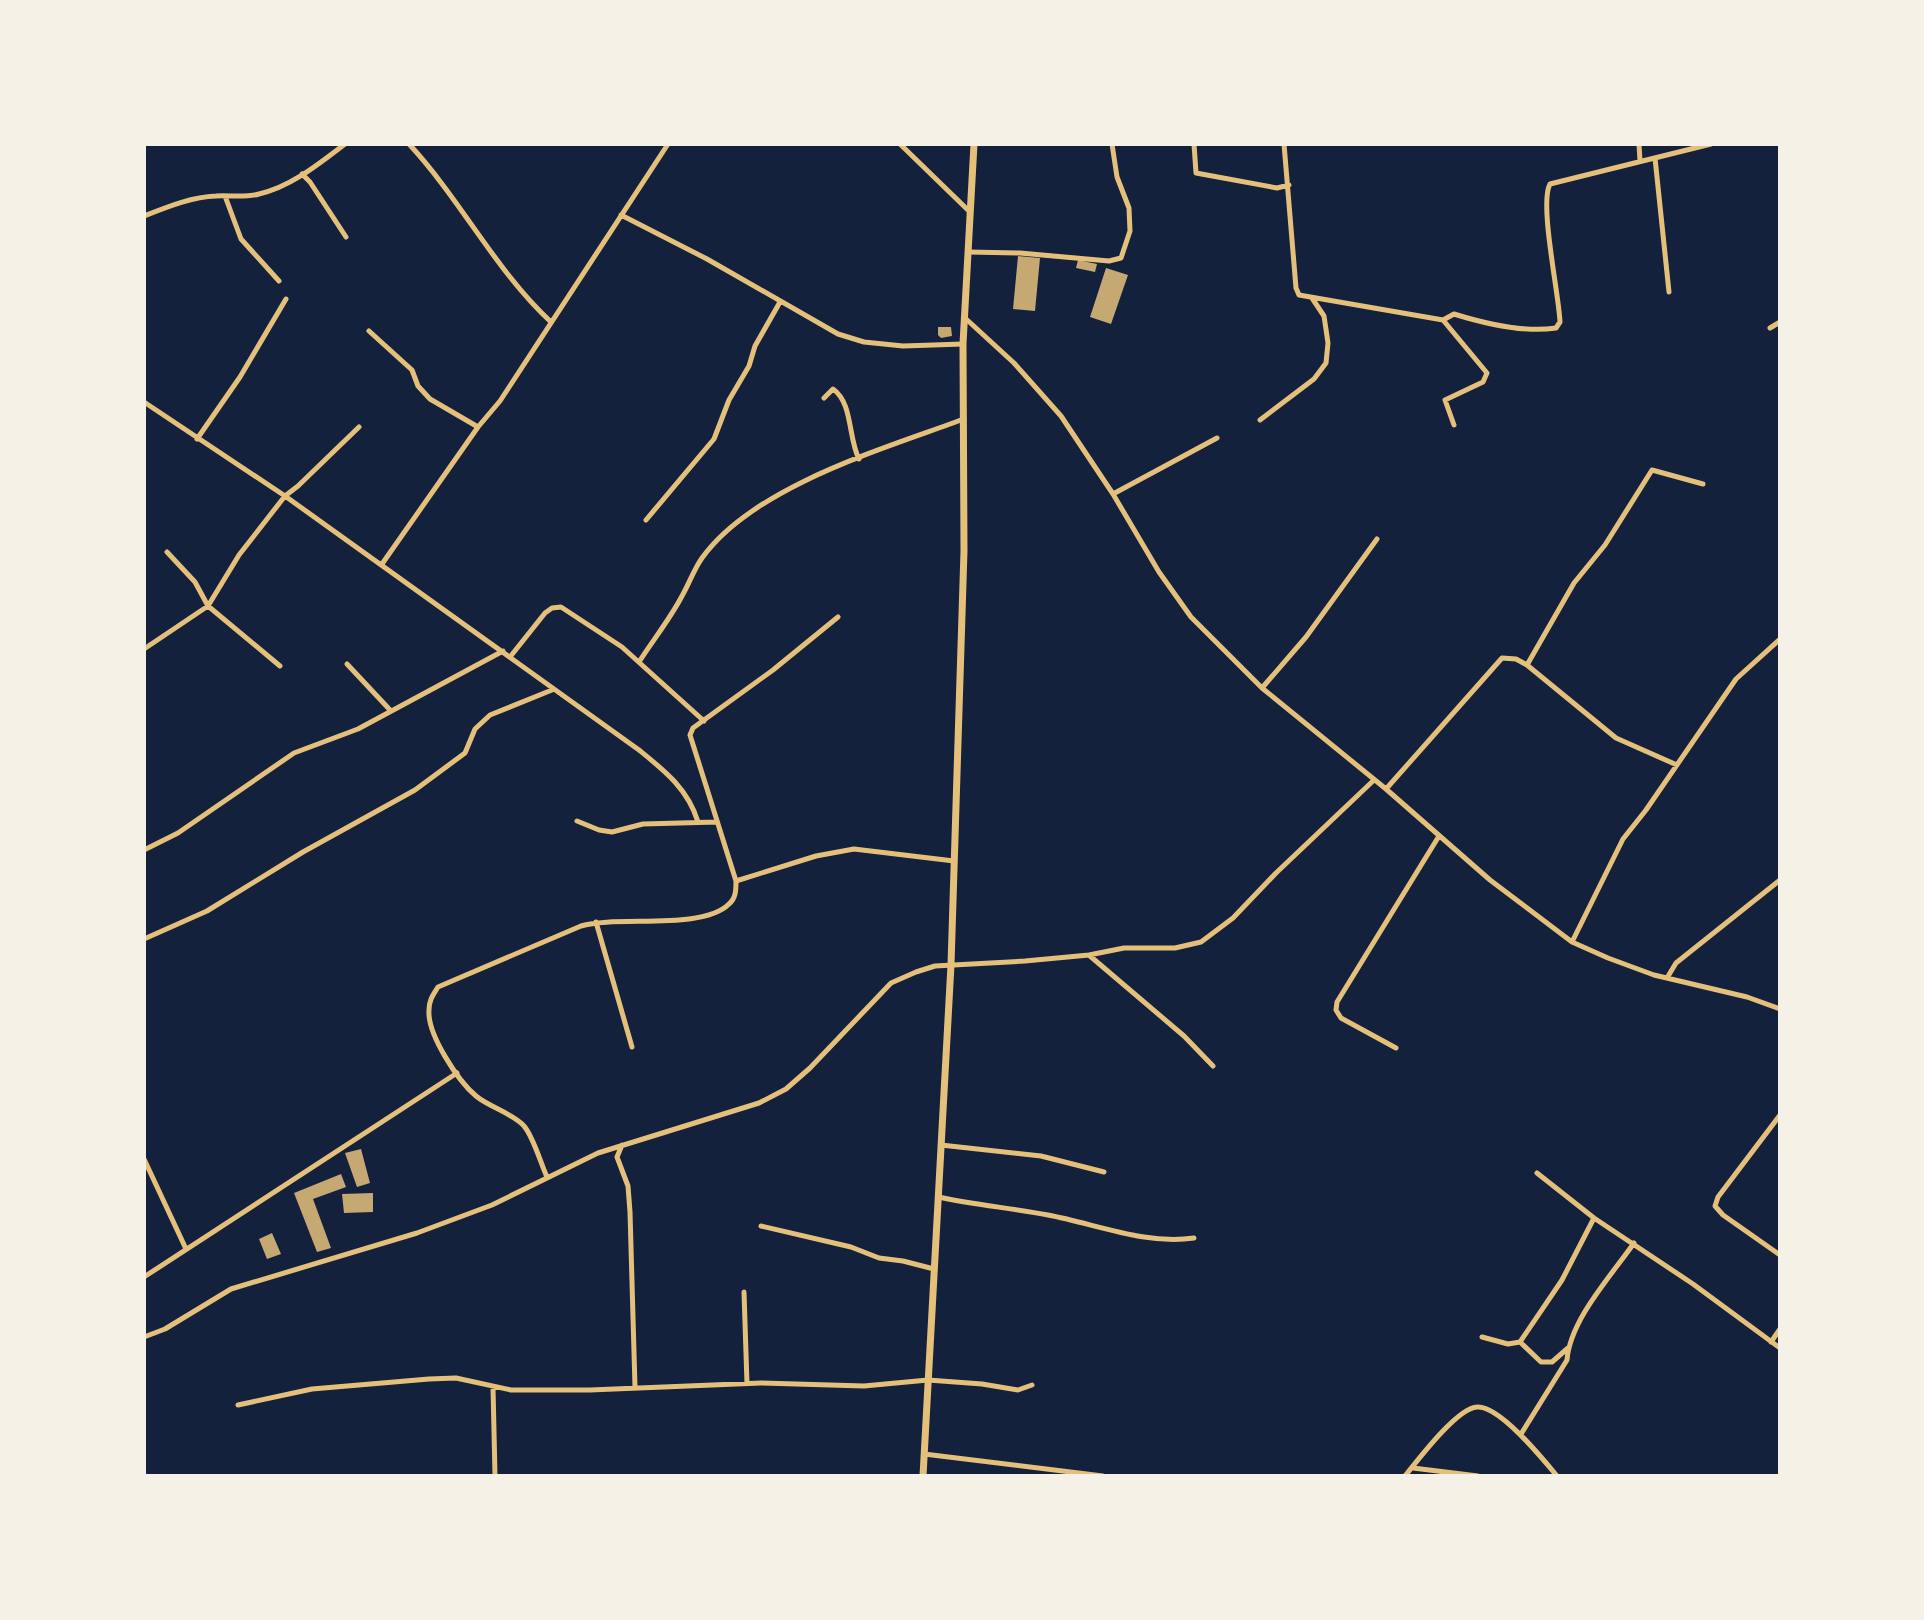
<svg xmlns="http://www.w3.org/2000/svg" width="1924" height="1620" font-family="Raleway,sans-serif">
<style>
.building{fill:#c6a872}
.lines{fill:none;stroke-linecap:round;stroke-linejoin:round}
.minor{stroke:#e5c07b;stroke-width:5}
.secondary{stroke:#e5c07b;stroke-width:7}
</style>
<rect width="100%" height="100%" fill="#14213d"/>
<!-- building -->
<path class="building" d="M1018 256 1040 258 1035 311 1013 309Z
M1078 260 1097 264 1095 272 1076 268Z
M1106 268 1128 275 1111 324 1090 317Z
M938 327H951L952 336 941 338 938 335Z
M361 1149 370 1183 357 1187 345 1153Z
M341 1174 346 1187 313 1199 331 1248 317 1252 294 1193Z
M373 1193V1212L344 1213 342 1194Z
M272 1233 281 1254 267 1259 259 1239Z"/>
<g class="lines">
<!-- minor -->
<path class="minor" d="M409 144C461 200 495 270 551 322
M900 144 970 212
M1194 144 1196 173 1277 188 1289 185
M1284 144 1296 288 1299 295 1443 320 1454 314C1486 324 1523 333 1556 328L1560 322C1559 294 1539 204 1550 184L1711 144
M1639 144 1640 161
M1655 158 1669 292
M302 174 310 182 346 237
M225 196 241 239 279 281
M621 215 707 259 838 334 864 342 903 346 963 344
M144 216C167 207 191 197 216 196 230 195 245 198 259 194 291 187 320 163 345 144
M968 252 1020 253 1109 261 1121 258 1130 231 1129 208 1117 177 1112 144
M965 318 1014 363 1061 416 1113 494 1159 572 1191 617 1262 688 1386 789 1490 880 1572 942 1608 958 1654 975 1747 997 1780 1009
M1443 320 1487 373 1483 382 1445 400 1454 425
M1770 328 1780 322
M369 331 412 370 418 386 430 399 478 427
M824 398 833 389C853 403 848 438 859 459
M144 402 285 496 639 750C665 771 688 789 698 822
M1260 420 1314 379 1326 363 1328 343 1324 316 1312 298
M197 439 240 377 286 299
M1113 494 1217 438
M646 520 714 439 729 400 749 366 755 346 780 302
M167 552 195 582 208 606 239 555 285 496 298 486 359 427
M382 564 478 427 500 401 668 144
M144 649 208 606 280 666
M510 657 545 613 552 608 561 607 622 647 704 721
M639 662C653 640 670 619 682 596 689 584 694 569 702 558 754 486 883 449 964 419
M347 664 391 711
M1527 665 1616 738 1677 765
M1262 688 1306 637 1377 539
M1386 789 1502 658 1516 659 1527 665 1574 583 1605 545 1652 470 1703 484
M577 821 599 830 612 832 643 824 717 822
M144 850 178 833 294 753 358 729 503 651
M736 881 816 856 854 849 954 861
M596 922 632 1047
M144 939 207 911 303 852 415 790 465 753 475 729 490 715 552 690
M1572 942 1623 839 1646 810 1736 679 1780 639
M1090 956 1184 1036 1213 1066
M1667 978 1676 963 1780 880
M1396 1048 1341 1018 1336 1010 1337 1002 1439 836
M1780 1115 1718 1197 1715 1206 1723 1215 1780 1255
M622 1145 617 1157 628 1186 630 1212 635 1387
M941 1145 1041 1156 1104 1172
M144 1159 186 1249
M1537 1173 1594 1218 1693 1284 1780 1348
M547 1177C541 1164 533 1136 524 1126 514 1114 489 1107 476 1096 458 1081 427 1034 429 1010 429 1000 433 995 438 987L581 926C617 915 702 931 729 904 736 898 736 890 736 881L690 735 693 728 773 670 838 617
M938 1197C975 1205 1012 1208 1048 1215 1096 1224 1145 1245 1194 1238
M761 1226 851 1247 879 1258 903 1261 934 1269
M144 1277 457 1073
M744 1292 747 1384
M144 1337 165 1329 231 1289 417 1233 492 1205 598 1153 759 1103 786 1089 810 1068 891 983 916 972 935 966 1025 961 1089 955 1124 948H1175L1201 942 1233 918 1276 873 1374 780
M1482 1337 1508 1344 1520 1342 1562 1280 1594 1218
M1520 1342 1541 1362H1552L1568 1348
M1771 1342 1780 1329
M493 1387 495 1476
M238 1405 312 1389 429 1379 456 1378 511 1390H590L761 1383 864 1386 928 1380 982 1384 1018 1390 1032 1385
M1521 1434 1567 1360C1570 1320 1611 1276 1634 1243
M924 1454 1103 1476
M1413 1468 1478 1476
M1405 1476C1418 1460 1457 1408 1477 1407 1499 1405 1543 1459 1557 1476"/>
<!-- secondary -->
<path class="secondary" d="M923 1476 951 965 964 551 963 344 974 144"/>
</g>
<!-- border -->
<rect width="1924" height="1620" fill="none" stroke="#f6f1e7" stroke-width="292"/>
</svg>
